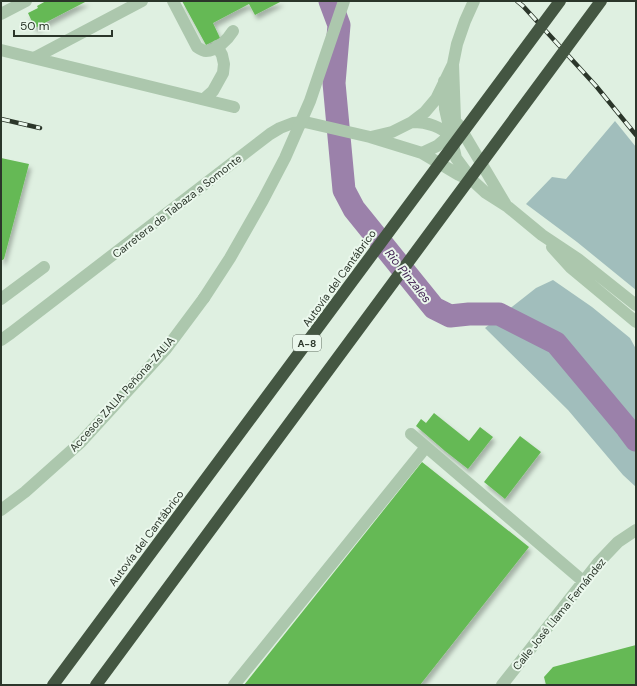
<svg xmlns="http://www.w3.org/2000/svg" width="637" height="686" font-family="'DM Sans',sans-serif">
<style>
.green{fill:#a1bebc}
.lines{fill:none;stroke-linecap:round;stroke-linejoin:round}
.river{stroke:#9b81aa;stroke-width:23}
.building{fill:#65b954;filter:url(#shadow)}
.minor{stroke:#acc7ad;stroke-width:12}
.rail-casing{stroke:#2b362a;stroke-width:4.5}
.rail{stroke:#ebf8ed;stroke-width:3;stroke-dasharray:9;stroke-linecap:butt}
.minor-bridge{stroke:#acc7ad;stroke-width:12}
.highway-bridge{stroke:#445642;stroke-width:12}
.labels{text-anchor:middle;stroke-width:4;stroke-linejoin:round;paint-order:stroke}
.shield{fill:#ebf8ed;stroke:#657064;stroke-width:1}
.shield-label{font-size:10px;font-weight:bold;fill:#2b362a}
.street-label{font-size:11px;fill:#2b362a;stroke:#ebf8ed}
.water-label{font-size:12px;font-style:italic;fill:#432454;stroke:#ebf8ed}
</style>
<defs>
<filter id="shadow"><feDropShadow dx="2.5" dy="4.5" stdDeviation="2" flood-color="#0004"/></filter>
</defs>
<rect width="100%" height="100%" fill="#dff0e1"/>
<!-- green -->
<path class="green" d="M615 121 636 147V290L577 242 526 204 552 177 566 179Z
M553 280 592 307 630 338 636 349V487L623 475 568 410 485 328 536 288Z"/>
<g class="lines">
<!-- river -->
<path class="river" d="M330 1 339 25 334 83 344 190 354 209 434 308 450 316 469 314H499L556 343 627 428 636 440"/>
</g>
<!-- building -->
<path class="building" d="M46 1H87L35 28 28 13 38 8 37 6Z
M182 1H221L222 2 225 1H282L255 15 249 4 213 23 220 38 206 45Z
M1 158 29 164 4 259 1 261Z
M434 413 469 441 480 427 493 437 468 469 445 451 416 426 421 419 426 423Z
M520 436 541 452 505 499 484 482Z
M422 462 529 547 420 685H244Z
M636 645V685H546L544 677 553 667Z"/>
<g class="lines">
<!-- minor -->
<path class="minor" d="M173 1 197 47C200 49 203 51 206 51 217 51 228 39 233 31
M1 14 26 1
M1 50 234 107
M34 58 142 1
M444 81 445 109 456 158 473 181 486 193 508 207 542 235 578 259 636 305
M204 99 213 91 223 73 224 64 222 55 217 46
M412 122C429 122 440 127 453 137
M458 124 506 205
M371 137 392 132 412 122 425 112 436 99 453 64 457 44 465 21 474 1
M422 153 459 175 471 181
M552 247 571 268 636 322
M1 299 44 267
M1 340 11 333 270 134 280 128 293 123 305 122 370 137 422 153 437 146 450 135 455 120 453 64
M411 434 583 581
M1 510 25 492 81 442 166 349 204 298
M234 685 426 447
M502 685 598 563 618 542 636 530"/>
<defs>
<path id="rail" d="M517 1 523 6 596 86 636 135
M1 119 40 128"/>
</defs>
<!-- rail casing -->
<use href="#rail" class="rail-casing"/>
<!-- rail -->
<use href="#rail" class="rail"/>
<!-- minor-bridge -->
<path class="minor-bridge" d="M204 298 230 258 263 200 285 158 310 101 344 1"/>
<!-- highway-bridge -->
<path class="highway-bridge" d="M53 685 560 1
M96 685 601 1"/>
</g>
<g class="labels">
<!-- shield labels -->
<rect class="shield" x="293" y="335" width="28" height="16" rx="3"/>
<g class="shield-label">
<text x="307" y="347">A-8</text>
</g>
<!-- street labels -->
<g class="street-label">
<text transform="translate(177 206) rotate(-38)" y="4">Carretera de Tabaza a Somonte</text>
<text transform="translate(339 278) rotate(-54)" y="4">Autovía del Cantábrico</text>
<text transform="translate(122 394) rotate(-48)" y="4">Accesos ZALIA Peñona-ZALIA</text>
<text transform="translate(146 538) rotate(-53)" y="4">Autovía del Cantábrico</text>
<text transform="translate(559 614) rotate(-51)" y="4">Calle José Llama Fernández</text>
</g>
<!-- water labels -->
<g class="water-label">
<text transform="translate(408 276) rotate(51)" y="4">Rio Pinzales</text>
</g>
</g>
<!-- border -->
<rect width="637" height="686" fill="none" stroke="#2b362a" stroke-width="4"/>
<!-- scale -->
<path d="M14 30v6h98v-6" fill="none" stroke="#2b362a" stroke-width="2"/>
<text x="20" y="30" font-size="12" fill="#2b362a" stroke="#ebf8ed" stroke-width="3" paint-order="stroke">50 m</text>
</svg>
